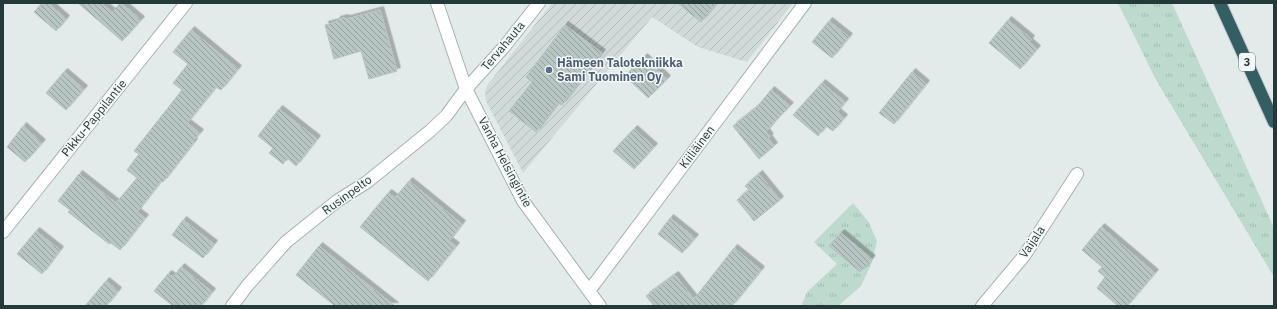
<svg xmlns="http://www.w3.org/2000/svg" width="1277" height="309" font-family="'IBM Plex Sans',sans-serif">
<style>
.industrial{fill:url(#industrial-furrows)}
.grass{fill:url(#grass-tufts)}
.building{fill:url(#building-back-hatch);stroke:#b5c4c2;filter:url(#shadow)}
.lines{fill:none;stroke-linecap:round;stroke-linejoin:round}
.minor-casing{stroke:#a5b2b2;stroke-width:14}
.highway-casing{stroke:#c2c8c8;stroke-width:14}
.minor{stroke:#fff;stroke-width:12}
.highway{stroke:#325e64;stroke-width:12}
.service-dot{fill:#5c6f8a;stroke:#f2f8f7;stroke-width:1.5}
.labels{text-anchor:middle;stroke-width:3;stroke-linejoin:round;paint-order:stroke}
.shield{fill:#f2f8f7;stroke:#627273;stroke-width:1}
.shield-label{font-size:11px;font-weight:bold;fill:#24393a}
.street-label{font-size:12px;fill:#24393a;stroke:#f2f8f7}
.service-label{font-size:12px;font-weight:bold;fill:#4e5e75;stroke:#f2f8f7;text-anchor:start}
</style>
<defs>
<pattern id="industrial-furrows" width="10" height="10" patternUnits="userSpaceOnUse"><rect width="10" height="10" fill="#d0dad9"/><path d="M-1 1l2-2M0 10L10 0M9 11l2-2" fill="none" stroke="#b2bcbb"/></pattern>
<pattern id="grass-tufts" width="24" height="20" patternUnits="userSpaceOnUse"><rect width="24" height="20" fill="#bddace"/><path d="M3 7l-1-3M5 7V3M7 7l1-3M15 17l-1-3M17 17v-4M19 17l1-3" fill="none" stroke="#a2bcb2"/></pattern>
<pattern id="building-back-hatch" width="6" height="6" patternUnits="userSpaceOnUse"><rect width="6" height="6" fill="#b7c5c3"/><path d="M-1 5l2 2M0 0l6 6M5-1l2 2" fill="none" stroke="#95a19f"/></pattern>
<filter id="shadow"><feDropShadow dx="3.5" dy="-3.5" stdDeviation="0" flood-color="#0004"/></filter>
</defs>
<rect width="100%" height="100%" fill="#e2ebea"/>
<!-- industrial -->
<path class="industrial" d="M552 3H793L747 62 698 47 652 17 523 173 486 101 485 92 488 84Z"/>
<!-- grass -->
<path class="grass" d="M1118 3H1172L1274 228V277L1155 78Z
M853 203 868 221 877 241 872 262 861 286 838 306H801L807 292 837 264 814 242Z"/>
<!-- building -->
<path class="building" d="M42 3H48L66 19 56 31 34 12Z
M78 3H101L112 12 121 3 141 20 122 41Z
M677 3H717L701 22Z
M380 10 397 71 369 79 361 51 334 59 325 25 336 22 337 20 344 18 347 19Z
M1008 20 1031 39 1029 42 1037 49 1020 69 989 43Z
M829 21 849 37 832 58 812 42Z
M565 25 602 53 562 105 558 103 536 132 509 111 532 82 526 77Z
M191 30 238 69 221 90 216 87 187 123 200 133 193 141 194 142 163 182 161 181 137 212 145 218 120 250 111 243 109 244 68 212 70 210 58 201 79 174 116 203 137 178 127 170 139 154 134 151 182 90 173 83 188 64 173 52Z
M644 57 667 79 648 98 625 76Z
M64 72 84 89 66 110 46 93Z
M912 72 926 84 894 124 879 113Z
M822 83 845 102 837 112 844 118 833 131 826 126 818 136 793 115Z
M771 90 790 106 776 120 766 132 770 137 768 138 774 146 759 159 733 126 756 108Z
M279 109 317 139 296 166 287 158 283 164 269 153 273 148 258 136Z
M23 126 42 143 25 162 7 147Z
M634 129 654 147 634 169 613 151Z
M759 174 780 200 754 221 737 200 749 190 745 186Z
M409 181 462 224 449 241 456 246 428 281 360 227 388 193 395 198Z
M670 218 695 238 682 253 658 234Z
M183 220 214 244 203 258 172 235Z
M1101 227 1155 273 1127 306H1118L1097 288 1105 277 1098 271 1102 267 1082 250Z
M36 231 60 250 42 274 17 254Z
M841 233 872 259 860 272 829 246Z
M319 246 395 306H335L296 275Z
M734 248 761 270 732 306H654L646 296 675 275 694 299Z
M181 267 212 292 201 306H173L154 291 168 274 173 277Z
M106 281 118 291 106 306H85Z"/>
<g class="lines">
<defs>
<path id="minor" d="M437 3 466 89 523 201 600 306
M3 232 186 3
M589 291 805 3
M232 306 247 286 286 242 337 201 367 182 430 131 446 116 466 89 504 47 539 3
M982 306 1024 256 1077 174"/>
<path id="highway" d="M1220 3 1274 122"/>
</defs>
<!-- minor casing -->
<use href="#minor" class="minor-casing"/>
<!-- highway casing -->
<use href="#highway" class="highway-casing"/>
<!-- minor -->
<use href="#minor" class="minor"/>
<!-- highway -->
<use href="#highway" class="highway"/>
</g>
<!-- markers -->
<circle class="service-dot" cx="549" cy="70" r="4"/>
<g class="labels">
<!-- shield labels -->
<rect class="shield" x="1239" y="53" width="16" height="18" rx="3"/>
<g class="shield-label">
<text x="1247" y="66">3</text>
</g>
<!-- street labels -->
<g class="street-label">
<text transform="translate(503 46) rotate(-50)" y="4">Tervahauta</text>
<text transform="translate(94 118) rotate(-51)" y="4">Pikku-Pappilantie</text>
<text transform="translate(697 147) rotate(-53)" y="4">Kiiliäinen</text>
<text transform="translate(505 162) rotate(62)" y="4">Vanha Helsingintie</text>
<text transform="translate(347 195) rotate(-36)" y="4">Rusinpelto</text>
<text transform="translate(1032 242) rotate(-56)" y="4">Vaijala</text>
</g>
<!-- service labels -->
<g class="service-label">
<text x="557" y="67">Hämeen Talotekniikka<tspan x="557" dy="14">Sami Tuominen Oy</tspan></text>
</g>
</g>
<!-- border -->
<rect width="1277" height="309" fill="none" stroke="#24393a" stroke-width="8"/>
</svg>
